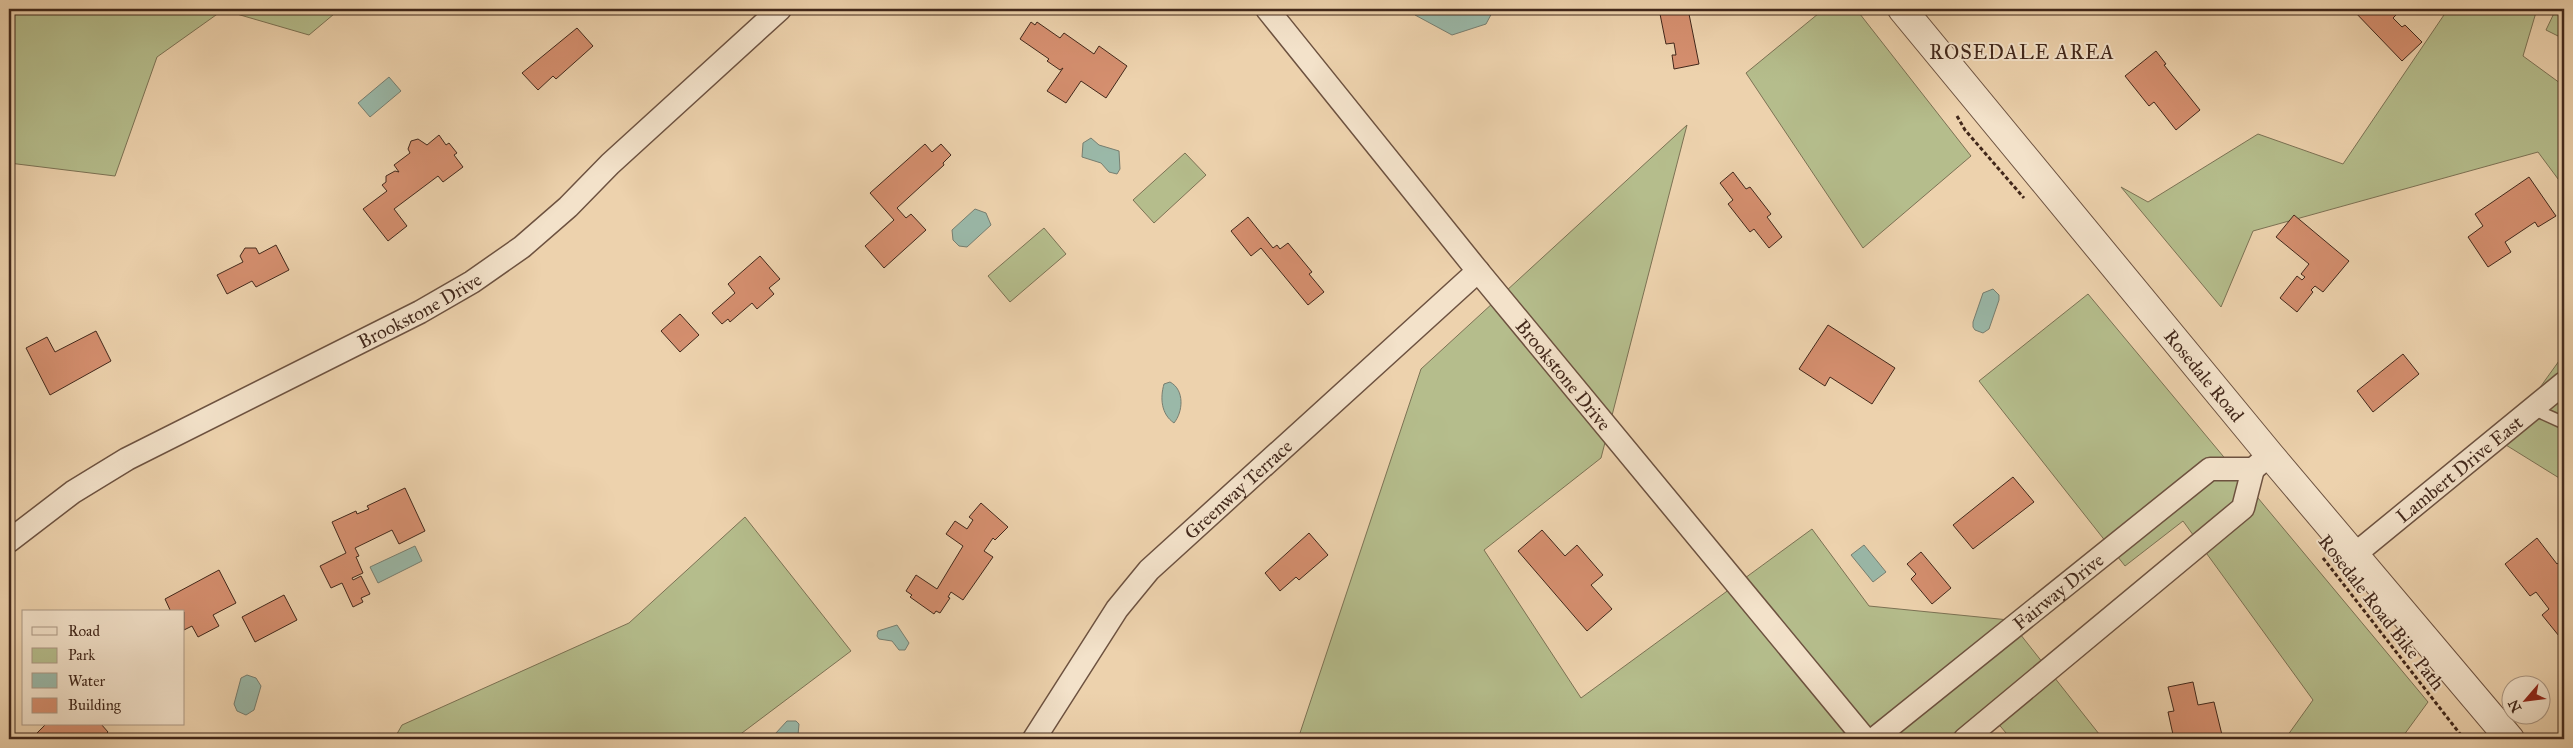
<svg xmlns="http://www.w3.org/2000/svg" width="2573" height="748" font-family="'IM FELL Great Primer',serif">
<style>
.green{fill:#b5bd8c;stroke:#7c7254}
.water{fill:#9ab8a8;stroke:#777e70}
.building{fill:#d58f6f;stroke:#42281b}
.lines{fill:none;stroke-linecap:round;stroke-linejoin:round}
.service-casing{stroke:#6d5240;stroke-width:14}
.minor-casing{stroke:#6d5240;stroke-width:25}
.tertiary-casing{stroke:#6d5240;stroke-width:30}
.path{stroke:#42281b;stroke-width:3;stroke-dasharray:4 2.5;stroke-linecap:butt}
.service{stroke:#f3e2ca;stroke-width:11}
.minor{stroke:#f3e2ca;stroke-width:22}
.tertiary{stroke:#f3e2ca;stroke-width:28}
.labels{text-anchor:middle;stroke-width:4;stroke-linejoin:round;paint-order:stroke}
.street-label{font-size:19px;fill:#42281b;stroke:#f3e2ca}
.neighbourhood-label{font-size:20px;letter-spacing:1px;fill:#42281b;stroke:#f3e2ca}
</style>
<rect width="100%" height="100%" fill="#edd2ad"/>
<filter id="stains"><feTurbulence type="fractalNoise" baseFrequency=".004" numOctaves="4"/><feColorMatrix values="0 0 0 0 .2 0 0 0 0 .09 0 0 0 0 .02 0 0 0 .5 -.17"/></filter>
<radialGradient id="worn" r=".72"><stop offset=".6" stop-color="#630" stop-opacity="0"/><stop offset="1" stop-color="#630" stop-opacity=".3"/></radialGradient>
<!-- green -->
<path class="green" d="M9 9H340L309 35 223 10 157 57 115 176 9 163Z
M1824 9H1856L1971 156 1863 248 1746 73Z
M2448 9H2537L2523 56 2564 86V187L2538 152 2253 231 2221 307 2121 187 2148 202 2258 134 2343 164Z
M2556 9H2564V39L2546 30Z
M1687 125 1601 458 1484 550 1581 698 1812 529 1869 606 2009 620 2103 739H2011L1996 721 1972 739H1298L1421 369Z
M1185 153 1206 175 1154 223 1133 200Z
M1044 228 1066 254 1010 302 988 276Z
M2088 294 2428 702 2401 739H2285L2313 700 2183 521 2125 566 1979 381Z
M2564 354V481L2493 437 2541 386Z
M745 517 851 651 734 739H690L687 736 679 739H394L402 725 629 623Z"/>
<!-- water -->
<path class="water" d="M1411 9H1494L1486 24 1452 35 1415 15Z
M389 77 401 91 370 117 358 103Z
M1091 138 1099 145 1119 151 1120 169 1117 174 1109 172 1101 163 1082 157 1083 143Z
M975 209 986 213 991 225 967 247 959 246 953 240 952 230Z
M1993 289 1999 295V300L1989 329 1983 333 1975 330 1973 327V322L1983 293Z
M1170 382C1185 390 1183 412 1174 423 1161 414 1160 398 1164 384Z
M1864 545 1886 572 1873 582 1851 555Z
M415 546 422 561 378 583 370 567Z
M897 625 909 643 905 650H899L892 641 879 639 877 636 878 631Z
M247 675 256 678 261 686 254 710 246 715 237 711 234 704 241 678Z
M787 721H796L799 724 798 735 791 739H766L769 735 775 734Z"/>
<!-- building -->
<path class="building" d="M1659 9H1688L1699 64 1674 69 1672 55H1676L1674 43 1666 44Z
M2352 9H2391L2397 14 2393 18 2402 27 2405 25 2422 42 2402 61Z
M1031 22 1035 25 1037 22 1060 38 1064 33 1094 54 1099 46 1127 66 1106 98 1081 81 1066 103 1047 91 1063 68 1060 70 1047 61 1049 59 1020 39Z
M577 28 593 46 556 79 553 76 538 90 522 73Z
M2156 51 2166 64 2164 65 2200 110 2176 130 2154 102 2149 106 2125 76Z
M439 135 446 145 449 143 457 153 454 155 463 167 443 182 438 176 394 209 407 226 388 241 363 209 387 191 382 185 386 182V176L395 171 399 172 394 165 410 153 408 149 411 141 418 139 427 145Z
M925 144 932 152 941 144 951 155 943 163 944 165 897 208 906 218 911 214 926 230 884 268 865 246 894 220 870 193Z
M1733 172 1746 189 1750 187 1771 214 1767 217 1782 237 1769 248 1754 229 1750 232 1728 204 1733 200 1720 183Z
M2529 177 2556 216 2538 227 2535 222 2505 242 2511 252 2488 267 2468 237 2483 226 2475 214Z
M2294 215 2349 261 2323 292 2315 286 2311 290 2313 292 2297 312 2280 298 2297 276 2302 280 2305 277 2301 274 2309 264 2276 237Z
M1248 217 1273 248 1277 245 1280 249 1288 243 1312 272 1309 274 1324 292 1308 305 1261 248 1251 256 1231 231Z
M276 245 289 270 256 287 252 281 227 294 217 275 243 262 240 256 245 248H256L259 254Z
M760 256 780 279 769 288 774 294 757 309 752 303 730 322 728 319 722 324 712 313 735 293 728 284Z
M680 314 699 335 680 352 661 331Z
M1828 325 1895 368 1872 404 1830 377 1825 386 1799 369Z
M96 331 111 361 50 395 26 348 47 337 55 352Z
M2403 354 2419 374 2373 412 2357 391Z
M2013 477 2034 502 1973 549 1953 525Z
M405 488 425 531 399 544 392 530 355 548 359 556 356 557 363 573 352 578 353 580 361 576 370 594 361 598 363 602 353 607 342 583 331 588 320 566 346 553 332 522 356 511 357 514 369 509 367 506Z
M981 503 1008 527 995 540 993 538 984 551 993 557 963 600 951 592 948 597 950 598 940 613 936 611 934 614 910 597 912 595 906 591 916 575 937 589 963 546 946 534 955 521 967 529 973 520 969 517Z
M1542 530 1565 556 1577 545 1603 575 1591 585 1612 609 1587 631 1518 551Z
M1309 533 1328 555 1299 580 1296 577 1280 591 1265 573Z
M2537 538 2557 564 2564 558V632L2559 636 2542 615 2549 609 2536 592 2530 596 2505 564Z
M1921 552 1951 588 1932 604 1911 579 1916 574 1907 564Z
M219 570 236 603 213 615 219 626 198 637 192 626 184 630V612H171L165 599Z
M284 595 297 620 255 642 242 617Z
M2193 682 2198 705 2214 702 2223 739H2174L2168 712 2174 711 2168 687Z
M46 724H101L108 732 101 739H21L26 734 31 739Z"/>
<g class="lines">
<defs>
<path id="service" d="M2533 409 2564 423"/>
<g id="minor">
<path id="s1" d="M1267 9 1478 271 1865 739"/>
<path id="s2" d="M9 541 73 492 127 459 420 312 472 282 522 247 568 207 610 164 780 9"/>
<path id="s3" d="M2354 555 2564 383"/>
<path id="s4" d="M1034 739 1117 609 1149 570 1478 271"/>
<path id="s5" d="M1874 739 2210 469H2253L2270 455"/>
<path d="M1965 739 2243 508 2253 469"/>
</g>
<g id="tertiary">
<path id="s6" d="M1902 9 2270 455 2510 739"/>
</g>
</defs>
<!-- service casing -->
<use href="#service" class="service-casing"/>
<!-- minor casing -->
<use href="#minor" class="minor-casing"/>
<!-- tertiary casing -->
<use href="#tertiary" class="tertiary-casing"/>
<!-- path -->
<path class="path" d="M1957 116 1965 130 2024 198
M2323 558 2464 739"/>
<!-- service -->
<use href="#service" class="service"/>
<!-- minor -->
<use href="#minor" class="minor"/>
<!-- tertiary -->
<use href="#tertiary" class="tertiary"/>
</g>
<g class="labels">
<!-- street labels -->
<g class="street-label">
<text dy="7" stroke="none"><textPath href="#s2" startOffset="472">Brookstone Drive</textPath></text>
<text dy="7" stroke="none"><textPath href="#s1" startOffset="471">Brookstone Drive</textPath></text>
<text dy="7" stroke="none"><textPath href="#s6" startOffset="475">Rosedale Road</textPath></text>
<text dy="7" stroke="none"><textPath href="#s3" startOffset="136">Lambert Drive East</textPath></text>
<text dy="7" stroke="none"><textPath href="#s4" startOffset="325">Greenway Terrace</textPath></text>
<text dy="7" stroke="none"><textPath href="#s5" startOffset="236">Fairway Drive</textPath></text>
<text transform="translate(2382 612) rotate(52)" y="7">Rosedale Road Bike Path</text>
</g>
<!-- neighbourhood labels -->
<g class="neighbourhood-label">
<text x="2022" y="59">ROSEDALE AREA</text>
</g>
</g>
<!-- margin -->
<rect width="2573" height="748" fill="none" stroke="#edd2ad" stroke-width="30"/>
<rect x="10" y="10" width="2553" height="728" fill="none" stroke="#42281b" stroke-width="2.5"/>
<rect x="15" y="15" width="2543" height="718" fill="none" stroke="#42281b"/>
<!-- legend -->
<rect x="22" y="610" width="162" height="115" fill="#f3e2ca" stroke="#ac9884"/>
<rect x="32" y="627" width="25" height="8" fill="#f3e2ca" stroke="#ac9884"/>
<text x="68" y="636" font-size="15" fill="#42281b">Road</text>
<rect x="32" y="648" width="25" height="15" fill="#b5bd8c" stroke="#ac9884"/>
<text x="68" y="660" font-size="15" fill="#42281b">Park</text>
<rect x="32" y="673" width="25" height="15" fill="#9ab8a8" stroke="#ac9884"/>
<text x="68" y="686" font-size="15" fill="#42281b">Water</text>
<rect x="32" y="698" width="25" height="15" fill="#d58f6f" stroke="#ac9884"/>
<text x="68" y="710" font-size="15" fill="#42281b">Building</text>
<!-- north arrow -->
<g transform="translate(2526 700) rotate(242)"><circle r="24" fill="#f3e2ca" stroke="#ac9884"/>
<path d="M0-4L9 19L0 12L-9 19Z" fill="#8f2418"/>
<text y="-8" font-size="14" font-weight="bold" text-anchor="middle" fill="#42281b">N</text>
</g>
<rect width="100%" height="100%" filter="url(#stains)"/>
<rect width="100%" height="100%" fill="url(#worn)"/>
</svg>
